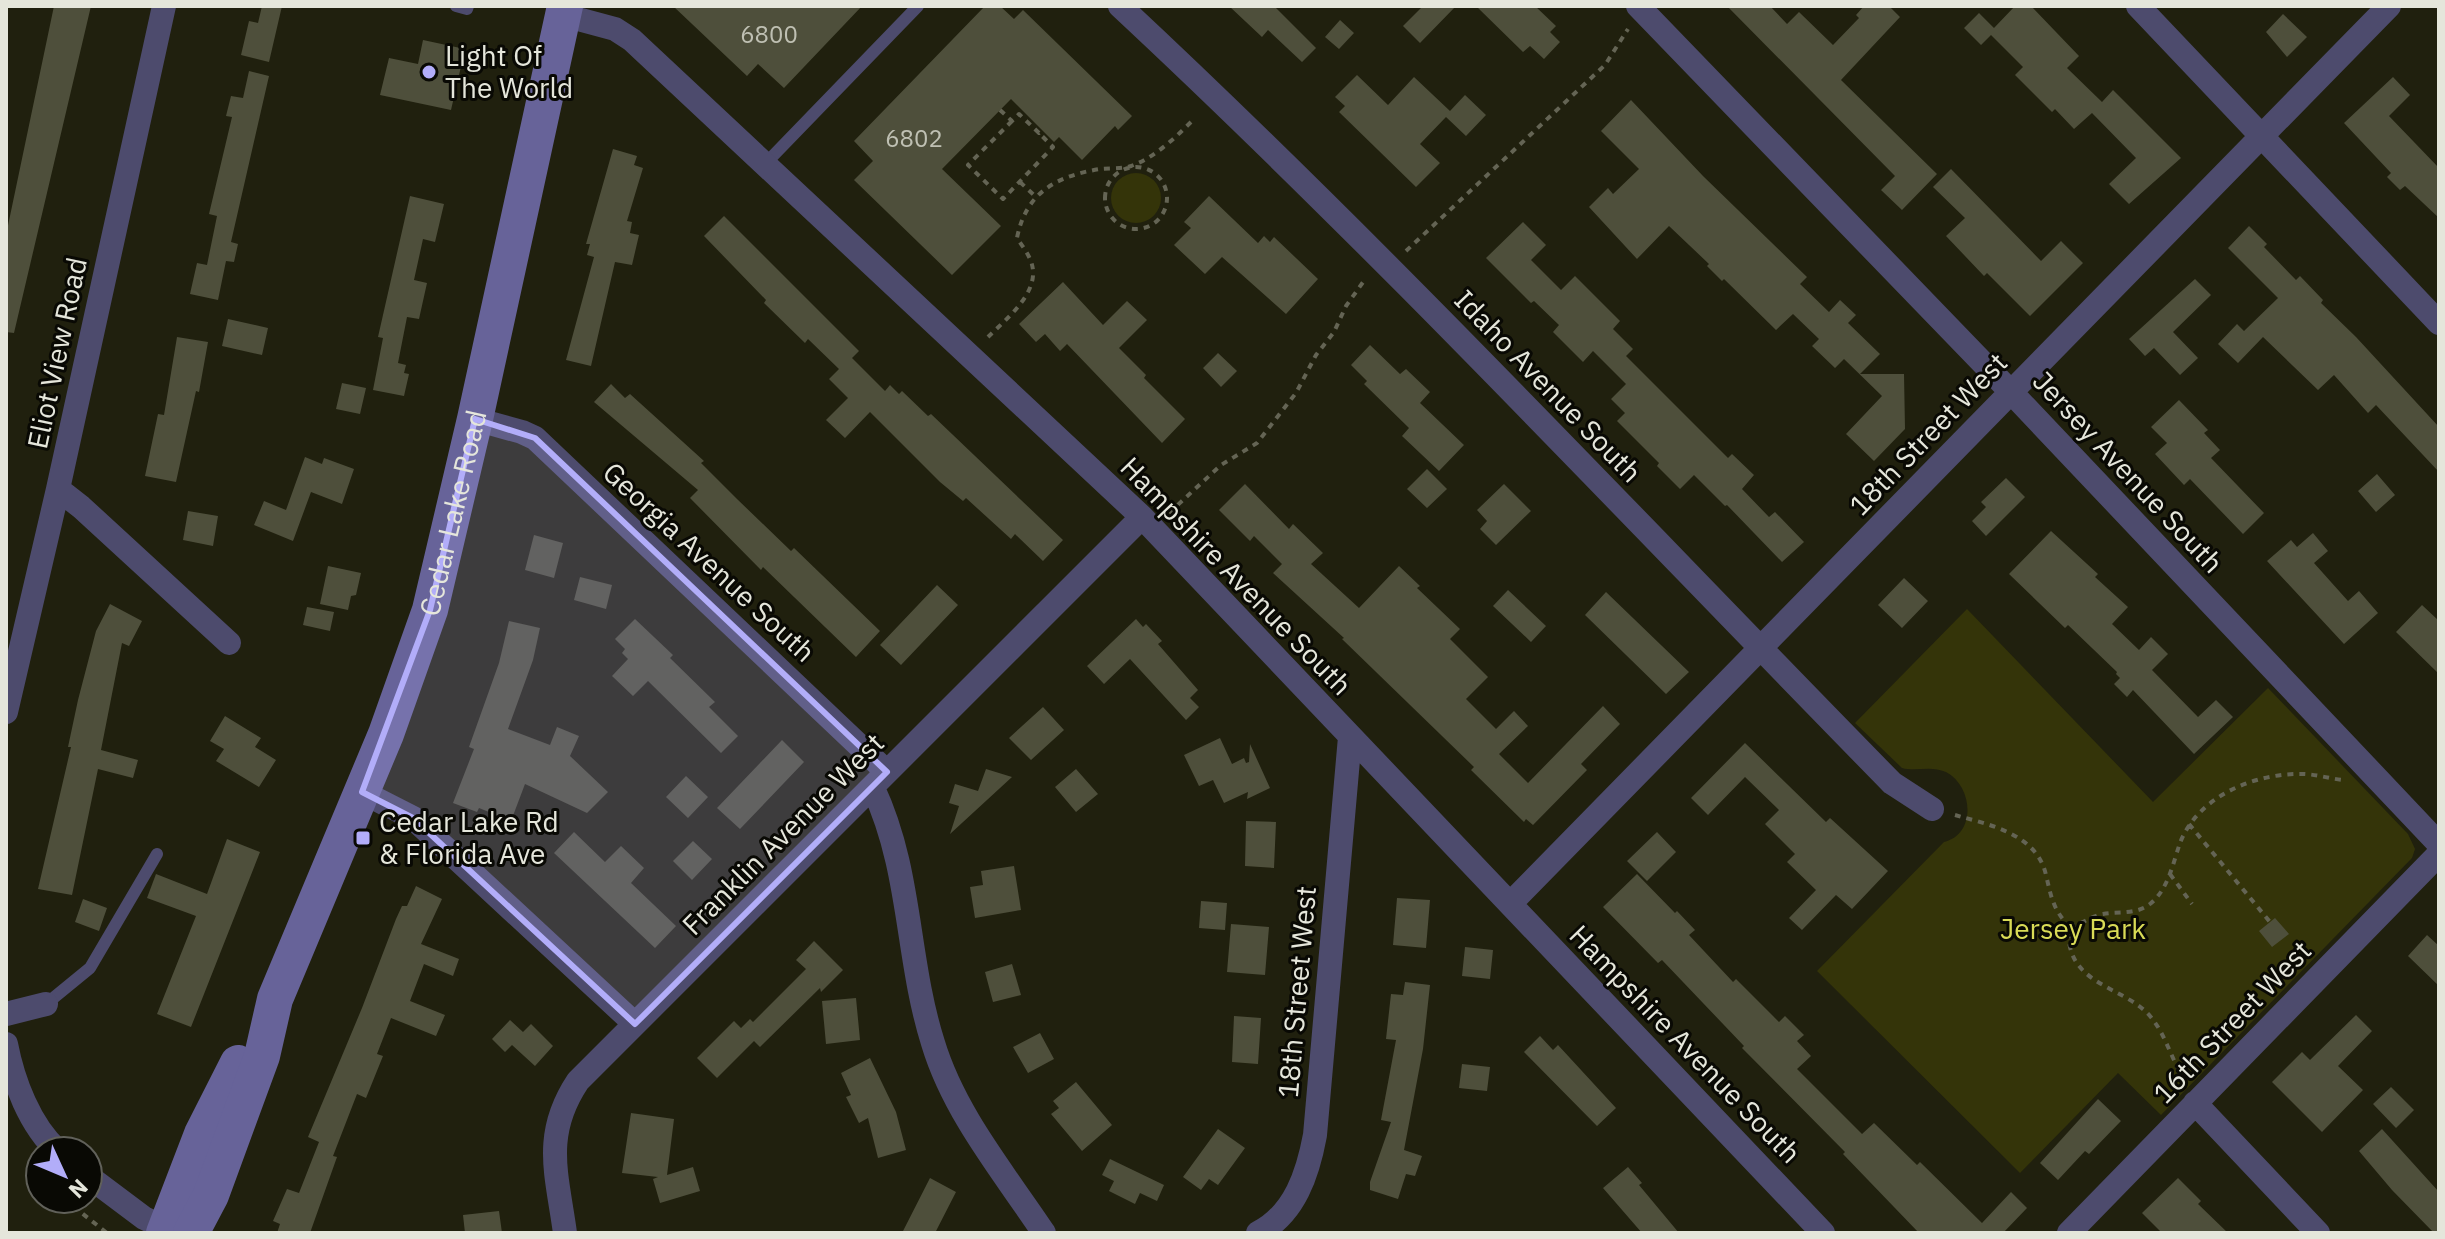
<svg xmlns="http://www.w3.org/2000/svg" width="2445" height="1239" font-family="'IBM Plex Sans',sans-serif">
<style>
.green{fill:#343409}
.building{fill:#4e4f3b}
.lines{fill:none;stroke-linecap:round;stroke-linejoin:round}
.path{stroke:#646454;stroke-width:4;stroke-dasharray:6 6;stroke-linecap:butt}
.lane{stroke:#4d4b6d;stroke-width:12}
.street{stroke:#4d4b6d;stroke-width:24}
.secondary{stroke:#676399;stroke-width:36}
.marked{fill:#b2adf9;fill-opacity:0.2;stroke:#b2adf9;stroke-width:6;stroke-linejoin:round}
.poi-dot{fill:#b2adf9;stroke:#090904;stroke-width:3}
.labels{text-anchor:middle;stroke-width:6;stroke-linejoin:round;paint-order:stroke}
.number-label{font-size:24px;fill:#bfc0b3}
.poi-label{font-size:28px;fill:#e5e6db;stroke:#090904;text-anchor:start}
.street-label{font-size:28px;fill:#e5e6db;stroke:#090904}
.park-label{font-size:28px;fill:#d9db56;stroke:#090904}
</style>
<rect width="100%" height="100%" fill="#20200e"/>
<!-- green -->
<path class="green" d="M1111 198a25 25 0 1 1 50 0a25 25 0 1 1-50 0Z
M1967 609 2153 802 2268 688 2408 834 2415 849 2412 858 2161 1115 2118 1073 2020 1173 1817 971 1944 842C1977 834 1973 786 1946 772 1930 765 1917 772 1902 768L1855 723Z"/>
<!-- building -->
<path class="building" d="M54 6H91L14 333 6 332V235Z
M262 6H282L269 62 241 55 249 21 258 23Z
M673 6H862L784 88 758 64 747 76Z
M985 6H1000L1014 19 1023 10 1132 116 1118 130 1115 126 1082 160 1059 137 1054 142 1011 99 942 169 1001 226 952 275 854 180 873 161 854 141Z
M1229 6H1274L1316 48 1302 62 1268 30 1262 37Z
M1423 6H1456L1420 43 1403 26Z
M1476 6H1535L1556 26 1550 32 1560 42 1544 59 1530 46 1523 52Z
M1727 6H1770L1787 24 1799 12 1833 45 1859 18 1856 15 1864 6H1889L1900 17 1841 80 1937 174 1902 210 1881 190 1895 176Z
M2015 6H2031L2079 56 2067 68 2102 102 2113 90 2181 158 2129 204 2109 184 2136 158 2092 113 2074 129 2055 109 2052 112 2015 75 2023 67 1991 35 1981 45 1964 28 1979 13 1994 28Z
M2283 14 2307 37 2287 57 2266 32Z
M1340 20 1354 33 1339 49 1325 37Z
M423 40 465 49 451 110 380 95 389 58 418 64Z
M249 71 269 76 231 242 238 244 234 262 226 261 218 300 190 294 197 263 207 265 217 216 209 214 232 117 226 116 231 96 243 98Z
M1357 75 1388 105 1414 77 1450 111 1465 95 1486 115 1466 136 1446 117 1420 144 1440 163 1416 187 1339 112 1345 106 1335 97Z
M2393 77 2410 95 2389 116 2439 168V218L2405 186 2400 190 2387 177 2391 173 2344 123Z
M1631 100 1703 176 1807 277 1800 284 1829 312 1840 300 1856 315 1848 323 1880 354 1860 374H1904L1905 429 1874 461 1846 434 1882 396 1844 359 1835 368 1812 346 1819 339 1793 314 1776 330 1724 279 1722 281 1707 266 1709 264 1669 226 1637 259 1589 207 1608 188 1613 194 1639 169 1601 131Z
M613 149 637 156 634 165 643 168 627 221 632 222 630 233 639 235 632 265 615 262 591 366 566 360 594 257 587 255 590 244H586Z
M1951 169 2041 261 2061 241 2083 263 2030 316 1987 273 1984 276 1946 236 1965 218 1933 187Z
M410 196 444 204 435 242 423 239 414 280 427 283 419 319 407 317 398 363 406 365 404 373 409 374 404 396 373 390 383 338 378 337Z
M1209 196 1258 243 1264 236 1270 242 1274 237 1318 279 1286 314 1222 257 1205 274 1174 245 1191 228 1184 222Z
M724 216 859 351 852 358 885 391 890 385 899 394 902 391 928 416 931 414 1063 540 1043 561 1015 534 1011 539 966 498 963 501 940 482 870 412 845 438 826 420 848 398 829 379 839 369 808 339 805 343 764 303 766 300 704 236Z
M1523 222 1546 245 1531 260 1561 290 1575 276 1620 321 1613 329 1633 349 1626 356 1728 458 1732 454 1754 475 1742 489 1769 517 1775 512 1804 542 1782 562 1727 505 1725 506 1694 475 1680 489 1657 466 1659 463 1617 421 1625 413 1611 399 1626 384 1593 351 1583 362 1553 332 1559 325 1534 301 1531 303 1486 258Z
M2249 226 2267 244 2264 247 2296 280 2300 276 2323 300 2321 303 2356 337 2439 427V472L2376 405 2368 413 2334 375 2318 390 2263 337 2238 363 2218 344 2237 324 2244 331 2278 298 2228 248Z
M2195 279 2211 295 2173 332 2198 358 2180 375 2154 348 2145 356 2129 339Z
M1063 282 1103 325 1127 301 1147 320 1119 348 1146 375 1144 378 1185 419 1162 443 1067 344 1060 351 1045 334 1036 342 1019 324Z
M228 319 268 328 262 355 222 346Z
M177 337 208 342 199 392 196 391 176 482 145 476 158 414 164 415Z
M1370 345 1400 374 1406 369 1430 392 1420 403 1464 445 1439 471 1402 436 1409 428 1364 384 1367 381 1351 365Z
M1218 353 1237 371 1221 387 1203 368Z
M342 383 366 388 360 414 336 409Z
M611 384 625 398 630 394 704 461 701 463 737 499 791 551 794 548 880 631 856 657 763 567 761 570 690 498 698 490 594 402Z
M2179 400 2208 430 2204 433 2220 450 2211 458 2264 513 2243 534 2190 479 2184 485 2155 454 2167 443 2151 427Z
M305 457 322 464 324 458 354 469 342 504 311 492 293 541 254 525 264 501 286 510Z
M1427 469 1447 489 1427 508 1407 489Z
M2377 474 2395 495 2376 512 2358 491Z
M2006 478 2025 497 1986 536 1972 521 1986 507 1981 502Z
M1245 484 1289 529 1293 524 1323 553 1311 564 1359 608 1399 566 1420 586 1417 588 1460 629 1450 639 1488 677 1466 699 1496 729 1514 711 1528 726 1499 754 1528 783 1603 706 1620 724 1581 764 1587 770 1533 825 1526 819 1524 822 1471 770 1474 767 1342 639 1344 638 1273 573 1282 564 1254 536 1250 541 1219 510Z
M1504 484 1531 511 1496 545 1480 529 1487 521 1477 510Z
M188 511 218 516 213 546 183 540Z
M2051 531 2098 574 2095 577 2128 607 2112 624 2139 650 2151 637 2168 654 2152 670 2198 717 2216 700 2233 717 2194 754 2133 690 2127 697 2114 684 2120 678 2116 674 2117 672 2068 625 2065 628 2009 574Z
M2313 533 2328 551 2314 563 2348 601 2359 591 2378 613 2344 644 2267 561 2291 540 2297 547Z
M534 535 563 543 554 578 525 570Z
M328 566 361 573 356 595 351 596 348 610 320 604Z
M580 577 612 585 606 609 574 600Z
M1904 578 1928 601 1902 628 1878 605Z
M937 585 958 605 901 665 880 645Z
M1508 590 1546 626 1531 642 1493 606Z
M1606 592 1689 672 1666 694 1585 615Z
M110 604 142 621 129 646 122 643 101 750 138 760 133 778 98 769 72 895 38 889 71 747H68L78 700 96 631Z
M2422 605 2439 621V674L2396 632Z
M307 607 334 612 330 631 303 625Z
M635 619 673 655 670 658 715 702 709 707 738 736 721 753 648 681 633 696 612 676 628 659 622 653 625 649 615 639Z
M1136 619 1143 627 1146 624 1162 641 1158 644 1198 690 1190 698 1199 707 1186 720 1130 659 1104 684 1087 666Z
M509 621 540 628 533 660 508 729 550 745 557 727 579 736 570 756 608 792 587 813 525 784 511 821 479 808 477 812 453 803 474 749 469 747 499 663Z
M1043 707 1064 730 1031 760 1009 738Z
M225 716 261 738 255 747 276 760 259 787 216 761 224 749 210 741Z
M1220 738 1232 764 1244 758 1246 763 1249 762 1250 744 1270 788 1247 799 1248 792 1224 803 1213 780 1199 786 1184 755Z
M782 740 804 762 740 829 717 808Z
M1745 743 1826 822 1830 818 1888 871 1852 909 1836 895 1802 930 1789 918 1816 890 1787 862 1795 854 1765 824 1779 810 1745 777 1708 815 1691 798Z
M986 769 1012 777 950 834 959 806 949 803 955 784 978 791Z
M1076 769 1098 794 1076 812 1055 787Z
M686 776 708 797 688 818 666 797Z
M1246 821 1276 822 1274 868 1245 866Z
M574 832 605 862 621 846 644 868 631 883 676 926 655 948 554 853Z
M1657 832 1676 852 1647 881 1627 861Z
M227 839 260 852 191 1027 157 1014 196 916 147 898 156 874 207 894Z
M693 841 712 859 692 880 673 861Z
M1014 866 1021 910 975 918 970 887 983 885 981 871Z
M1637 874 1675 913 1677 911 1695 930 1689 935 1733 982 1736 979 1779 1022 1785 1016 1804 1035 1797 1041 1811 1056 1797 1069 1862 1134 1874 1123 1917 1165 1920 1162 1982 1223 2011 1192 2027 1208 2003 1233H1919L1843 1154 1845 1152 1742 1048 1744 1046 1662 960 1658 963 1603 907Z
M416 886 442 899 421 944 459 959 453 976 424 964 410 1001 445 1015 436 1036 391 1018 377 1054 383 1056 366 1098 357 1094 333 1156 337 1157 310 1233H277L280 1224 273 1221 287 1189 299 1193 319 1142 308 1137 362 1008 396 919 402 906H407Z
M1397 898 1430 900 1426 948 1393 945Z
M83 899 107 908 99 931 75 922Z
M1201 901 1227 903 1225 930 1199 928Z
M2275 918 2289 934 2272 947 2259 931Z
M1231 924 1269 927 1265 975 1227 972Z
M2427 935 2439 946V986L2408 956Z
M814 941 843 970 821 992 820 988 760 1047 754 1041 717 1078 697 1058 734 1021 741 1028 750 1019 753 1022 806 969 796 960Z
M1465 947 1493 950 1490 979 1462 976Z
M1012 964 1021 995 993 1002 985 972Z
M1405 982 1430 985 1423 1049 1404 1150 1422 1156 1415 1176 1406 1174 1398 1199 1370 1190V1182L1391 1122 1381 1120 1396 1040 1386 1039 1391 994 1403 995Z
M856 998 860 1040 826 1044 822 1001Z
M2356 1015 2372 1031 2338 1066 2363 1090 2322 1132 2272 1082 2302 1052 2310 1060Z
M1234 1016 1261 1018 1258 1064 1232 1062Z
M510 1020 523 1032 531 1024 553 1046 535 1066 512 1045 505 1052 492 1039Z
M1040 1033 1054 1059 1028 1073 1013 1047Z
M1540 1036 1553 1050 1558 1045 1616 1108 1597 1126 1524 1052Z
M870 1058 896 1112 906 1150 878 1158 868 1118 859 1123 846 1097 851 1095 841 1073Z
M1462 1064 1490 1067 1487 1091 1459 1088Z
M1076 1082 1112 1125 1082 1151 1051 1114 1059 1108 1053 1101Z
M2391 1087 2414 1110 2396 1128 2373 1104Z
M2098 1099 2121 1121 2089 1154 2085 1151 2058 1180 2040 1163Z
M631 1113 674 1119 667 1175 693 1167 700 1191 660 1203 653 1179 658 1177 622 1173Z
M1218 1129 1245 1148 1218 1185 1209 1179 1201 1190 1183 1177Z
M2382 1129 2439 1192V1233H2434L2392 1190 2359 1151Z
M1110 1159 1164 1185 1157 1201 1140 1193 1135 1204 1109 1191 1114 1181 1102 1175Z
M1628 1167 1642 1183 1639 1185 1679 1233H1642L1603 1188Z
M930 1178 956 1192 935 1233H902Z
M2178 1178 2201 1201 2198 1204 2228 1233H2162L2142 1213Z
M499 1211 502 1233H465L463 1215Z"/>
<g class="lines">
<!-- path -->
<path class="path" d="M1000 110 1012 121 1019 114 1039 133 1042 130
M1012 121 968 165 1003 199 1053 147 1039 133
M1105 198a31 31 0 1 1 62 0a31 31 0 1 1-62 0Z
M1020 182 1036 197
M1406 251 1605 65 1628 29
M988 337C1007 318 1044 290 1030 259 1027 252 1021 244 1017 238 1026 192 1057 176 1100 169 1110 168 1122 169 1131 166 1156 157 1177 136 1195 118
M1169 513 1221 465 1257 443 1296 393 1316 355 1334 332 1346 306 1366 278
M1955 815C1990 825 2037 834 2046 875 2051 896 2053 910 2069 926
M2189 824 2270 922
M2170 874 2192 904
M2186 1081C2171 1061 2167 1036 2150 1016 2123 985 2063 985 2069 926 2082 925 2090 916 2103 914 2119 911 2136 915 2150 904 2168 890 2173 863 2180 843 2198 796 2255 773 2302 774 2316 774 2330 779 2344 780
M31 1161 40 1171
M64 1199 107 1233"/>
<!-- lane -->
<path class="lane" d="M456 6 467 9 468 6
M765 164 918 6
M46 1004 90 968 157 854"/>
<!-- street -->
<path class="street" d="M1120 6C1387 255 1636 522 1892 783L1932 809
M1638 6 2010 391 2439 844
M2138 6 2439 323
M563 15 615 29 632 40 1142 517 1823 1233
M475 419 522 432 535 438 887 772
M58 489 81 507 229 643
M6 712 58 489 164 6
M873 788C912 871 906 958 933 1043 954 1113 1004 1173 1044 1233
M362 792 413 818 635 1024
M1510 904 2389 6
M6 1014 46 1004
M6 1044C13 1081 30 1126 58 1151
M2195 1103 2318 1233
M88 1176 144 1218 176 1233
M565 1233C557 1174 542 1135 578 1081L1142 517
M1258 1233C1295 1214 1308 1173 1315 1135L1350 737
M2069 1233 2439 854"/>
<!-- secondary -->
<g class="secondary">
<path d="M164 1233 202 1134 238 1063"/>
<path id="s1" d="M191 1233 211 1195 262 1056 275 999 386 734 430 610 475 419 565 6"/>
</g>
</g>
<!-- marked area -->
<path class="marked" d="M475 419 535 438 887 772 635 1024 413 818 362 792 430 610Z"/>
<!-- markers -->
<g class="poi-dot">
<circle cx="429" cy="72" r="8"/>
<rect x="355" y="830" width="16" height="16" rx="4"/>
</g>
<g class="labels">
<!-- number labels -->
<g class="number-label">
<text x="769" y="43">6800</text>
<text x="914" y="147">6802</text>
</g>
<!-- poi labels -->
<g class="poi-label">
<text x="445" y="66">Light Of<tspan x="445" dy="32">The World</tspan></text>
<text x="379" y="832">Cedar Lake Rd<tspan x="379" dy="32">&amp; Florida Ave</tspan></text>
</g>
<!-- street labels -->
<g class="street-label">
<text transform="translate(57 353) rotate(-78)" y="10">Eliot View Road</text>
<text transform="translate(1548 386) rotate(46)" y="10">Idaho Avenue South</text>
<text transform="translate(1928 434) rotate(-46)" y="10">18th Street West</text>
<text transform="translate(2128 472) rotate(47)" y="10">Jersey Avenue South</text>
<text dy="10" stroke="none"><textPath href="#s1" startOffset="768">Cedar Lake Road</textPath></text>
<text transform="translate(709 562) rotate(43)" y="10">Georgia Avenue South</text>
<text transform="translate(1236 576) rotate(46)" y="10">Hampshire Avenue South</text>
<text transform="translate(783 834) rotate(-45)" y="10">Franklin Avenue West</text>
<text transform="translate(1297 992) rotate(-85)" y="10">18th Street West</text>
<text transform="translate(2232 1022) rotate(-46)" y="10">16th Street West</text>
<text transform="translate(1685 1044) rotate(46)" y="10">Hampshire Avenue South</text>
</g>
<!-- park labels -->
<g class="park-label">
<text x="2073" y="939">Jersey Park</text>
</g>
</g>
<!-- border -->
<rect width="2445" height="1239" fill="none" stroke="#e5e6db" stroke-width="16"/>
<!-- north arrow -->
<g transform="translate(64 1175) rotate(134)"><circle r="38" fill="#090904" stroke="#61615a" stroke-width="2"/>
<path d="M0-6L14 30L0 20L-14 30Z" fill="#b2adf9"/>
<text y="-12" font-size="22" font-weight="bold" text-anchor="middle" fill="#e5e6db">N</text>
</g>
</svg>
